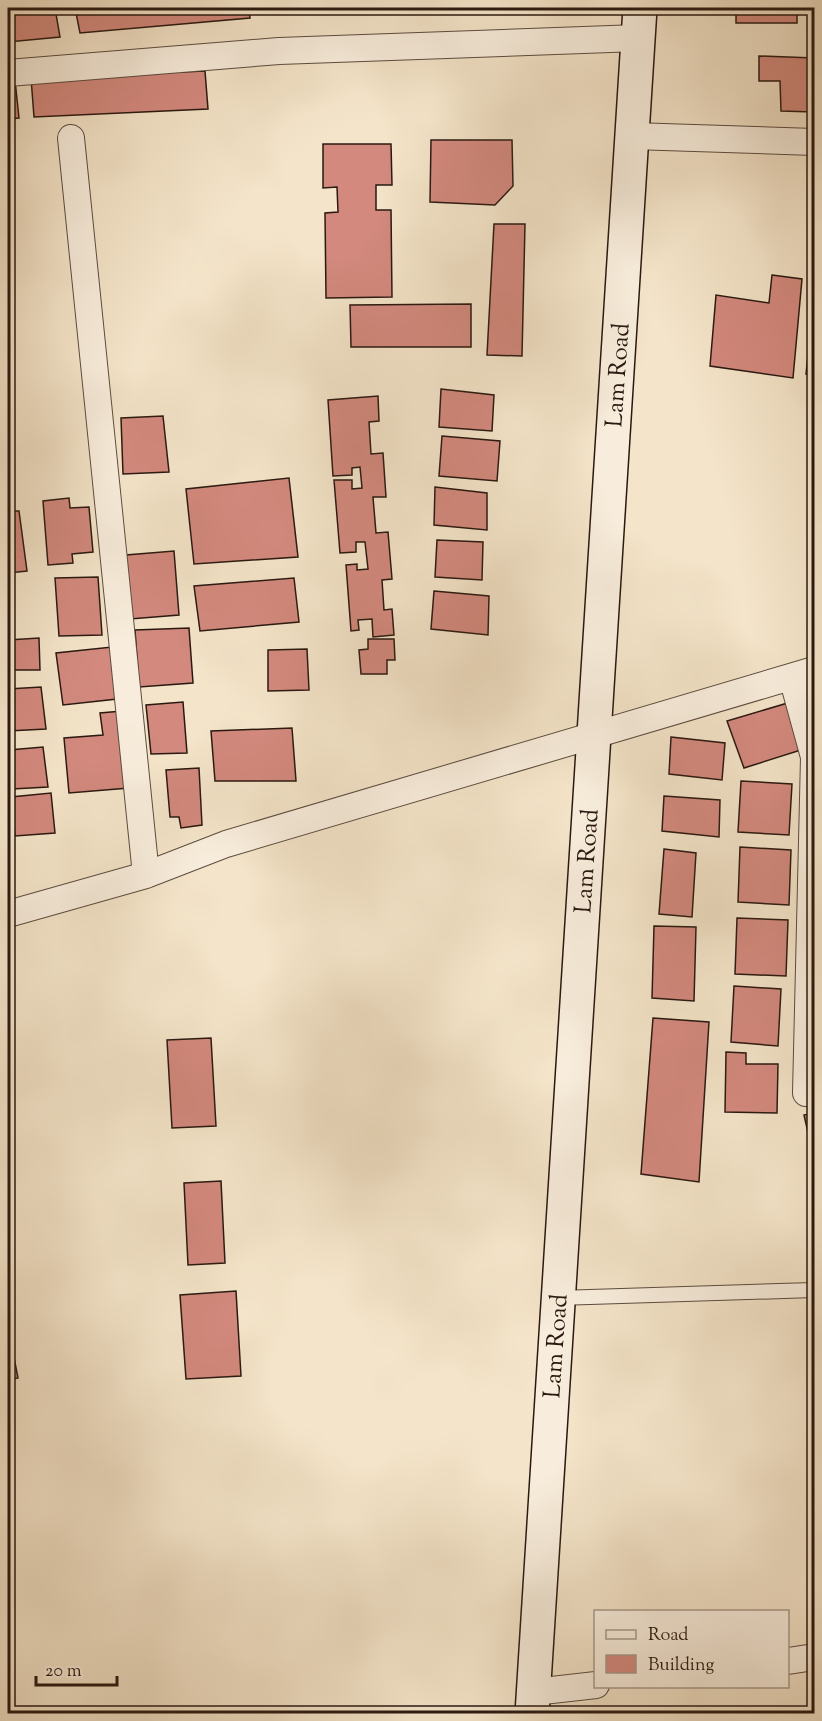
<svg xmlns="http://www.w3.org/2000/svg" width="822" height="1721" font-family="'Sorts Mill Goudy',serif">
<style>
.building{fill:#d3897e;stroke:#2a1911;stroke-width:1.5}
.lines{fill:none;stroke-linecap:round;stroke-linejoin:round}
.lane-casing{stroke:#5c4c3f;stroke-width:16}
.street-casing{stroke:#5c4c3f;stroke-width:28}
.secondary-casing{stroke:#2a1911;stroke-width:36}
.lane{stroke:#f8eddc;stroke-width:14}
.street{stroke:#f8eddc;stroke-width:26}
.secondary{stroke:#f8eddc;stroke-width:33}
.labels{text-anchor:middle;stroke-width:4.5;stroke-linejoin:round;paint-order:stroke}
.street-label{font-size:24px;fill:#2a1911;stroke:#f8eddc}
</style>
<rect width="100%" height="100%" fill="#f4e4c9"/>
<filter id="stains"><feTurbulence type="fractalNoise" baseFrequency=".00333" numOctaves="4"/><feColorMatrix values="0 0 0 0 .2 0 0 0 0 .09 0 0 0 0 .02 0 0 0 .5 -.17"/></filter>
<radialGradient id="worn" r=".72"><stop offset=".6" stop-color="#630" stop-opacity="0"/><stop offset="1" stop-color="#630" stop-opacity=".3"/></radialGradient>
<!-- building -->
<path class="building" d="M8 8H55L60 37 8 42Z
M75 8H249L250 18 80 33Z
M444 8H534L445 11Z
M736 8H797V23H736Z
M811 8H814V25H810Z
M759 56 814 58V112L781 111 780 81H759Z
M205 71 208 109 34 117 31 78Z
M8 80H15L19 118 8 119Z
M431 140H512L513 186 495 205 430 202Z
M323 144H391L392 185H376V210H391L392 297 326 298 325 213 338 212 337 187 323 188Z
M494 224H525L522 356 487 355Z
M772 275 802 279 793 378 710 366 716 295 769 303Z
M814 299V375L806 374Z
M471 304V347H351L350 305Z
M8 357 14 416 8 417Z
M441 389 494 395 492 431 439 427Z
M378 396 379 421 369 422 371 454 383 453 386 497H373L376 533 388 532 392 579 382 580 384 610 392 609 394 635 373 637 372 619 358 620 359 630 351 631 346 565 357 564V570L368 569 365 542H356V552L340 553 334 480H352V489L362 488 360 467 352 468V475L333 476 328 400Z
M163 416 169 472 123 474 121 418Z
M442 436 500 441 497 481 439 476Z
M289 478 298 557 194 564 186 489Z
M435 487 487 493V530L434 525Z
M69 498 70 508 89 507 93 552 72 554 73 563 48 565 43 501Z
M8 511H19L27 571 8 573Z
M437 540 483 542 482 580 435 577Z
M174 551 179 615 130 619 126 555Z
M98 577 102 635 59 636 55 578Z
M294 578 299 622 200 631 194 586Z
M434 591 489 596 488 635 431 629Z
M189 628 193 683 139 687 135 630Z
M39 638 40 670H8V640Z
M368 639H394L395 660H387V674H361L359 650 368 649Z
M112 647 117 699 63 705 56 653Z
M307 649 309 690 268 691V650Z
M41 687 46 729 8 731V689Z
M183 702 187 753 151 754 146 705Z
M791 702 804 749 744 768 727 721Z
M122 711 129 788 69 793 64 738 103 735 100 713Z
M292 728 296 781H215L211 731Z
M671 737 725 743 722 780 669 774Z
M43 747 48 787 12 789 9 750Z
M199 768 202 825 181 828 179 817H170L166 770Z
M741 781 792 784 789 835 738 832Z
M51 793 55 833 15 836 11 797Z
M664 796 720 800 719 837 662 831Z
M740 847 791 850 789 905 738 902Z
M664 849 696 853 692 917 659 914Z
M737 918 788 920 786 976 735 974Z
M654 926 696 927 694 1001 652 998Z
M734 986 781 989 778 1046 731 1042Z
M653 1018 709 1022 699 1182 641 1174Z
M211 1038 216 1126 172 1128 167 1040Z
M726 1052 746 1053V1064H778L777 1113 725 1112Z
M814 1113V1159L804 1115Z
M221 1181 225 1263 188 1265 184 1183Z
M236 1291 241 1376 186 1379 180 1295Z
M8 1327 18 1378 8 1380Z"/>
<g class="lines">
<defs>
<path id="lane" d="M558 1298 814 1290"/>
<path id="street" d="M8 73 279 51 638 38
M632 136 814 142
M71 138 146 875
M792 677 814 757
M814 757 806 1093 814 1091
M8 914 146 875 226 844 814 670
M788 1661 814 1657
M534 1692 596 1685"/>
<path id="secondary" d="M532 1714 640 8"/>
</defs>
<!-- lane casing -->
<use href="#lane" class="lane-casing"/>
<!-- street casing -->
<use href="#street" class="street-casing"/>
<!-- secondary casing -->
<use href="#secondary" class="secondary-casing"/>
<!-- lane -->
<use href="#lane" class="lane"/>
<!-- street -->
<use href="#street" class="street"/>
<!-- secondary -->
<use href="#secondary" class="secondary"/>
</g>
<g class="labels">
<!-- street labels -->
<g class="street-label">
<text transform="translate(617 375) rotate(-86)" y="8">Lam Road</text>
<text transform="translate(586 861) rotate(-86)" y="8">Lam Road</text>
<text transform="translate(555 1346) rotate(-86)" y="8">Lam Road</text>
</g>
</g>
<!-- margin -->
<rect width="822" height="1721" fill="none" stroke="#f4e4c9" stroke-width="30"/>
<rect x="9" y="9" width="804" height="1703" fill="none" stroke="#2a1911" stroke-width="3"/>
<rect x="15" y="15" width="792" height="1691" fill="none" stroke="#2a1911" stroke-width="1.5"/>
<!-- legend -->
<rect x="594" y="1610" width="195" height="78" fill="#f8eddc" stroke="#a6988b" stroke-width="1.5"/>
<rect x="606" y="1630" width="30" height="9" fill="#f8eddc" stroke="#a6988b" stroke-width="1.5"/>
<text x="648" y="1640" font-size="18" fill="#2a1911">Road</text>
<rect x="606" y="1655" width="30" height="18" fill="#d3897e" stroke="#a6988b" stroke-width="1.5"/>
<text x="648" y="1670" font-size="18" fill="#2a1911">Building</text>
<!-- scale -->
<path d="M36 1676v9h81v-9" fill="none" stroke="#2a1911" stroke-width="3"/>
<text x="45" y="1676" font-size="18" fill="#2a1911" stroke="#f8eddc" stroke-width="4.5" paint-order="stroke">20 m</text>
<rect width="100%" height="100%" filter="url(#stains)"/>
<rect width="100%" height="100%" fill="url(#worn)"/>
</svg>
